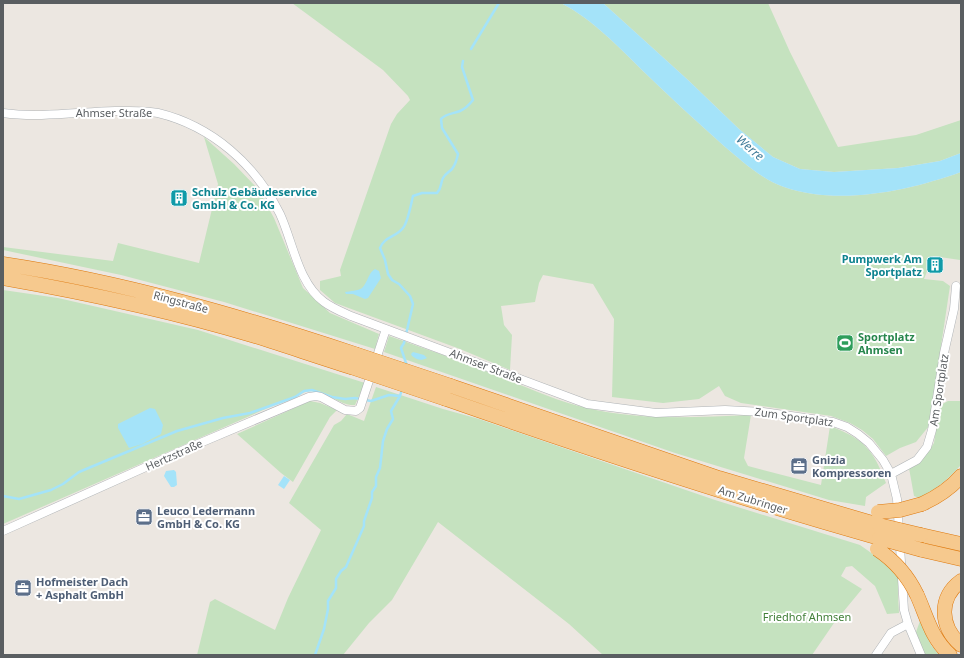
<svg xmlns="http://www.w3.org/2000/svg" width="964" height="658" font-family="'Noto Sans',sans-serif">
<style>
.green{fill:#c5e2bf}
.water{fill:#a4e3f9}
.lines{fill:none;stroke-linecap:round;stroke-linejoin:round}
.stream{stroke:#a4e3f9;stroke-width:2.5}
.street-casing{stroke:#afb3b6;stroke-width:9}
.highway-casing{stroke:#de790e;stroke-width:15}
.street{stroke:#fff;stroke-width:8}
.highway{stroke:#f6c98e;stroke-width:14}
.highway-bridge-casing{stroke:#de790e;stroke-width:15;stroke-linecap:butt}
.highway-bridge{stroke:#f6c98e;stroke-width:14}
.labels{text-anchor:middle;stroke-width:4;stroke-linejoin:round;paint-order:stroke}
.street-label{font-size:11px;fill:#5a5e61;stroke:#fff}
.culture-label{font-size:11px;font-weight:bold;fill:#0d838f;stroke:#fff;text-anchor:start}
.leisure-label{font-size:11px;font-weight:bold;fill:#27864d;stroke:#fff;text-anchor:start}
.service-label{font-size:11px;font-weight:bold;fill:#4e5e75;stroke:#fff;text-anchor:start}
.park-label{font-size:11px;fill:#43803a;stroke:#fff}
.water-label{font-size:12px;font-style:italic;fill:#3e7a98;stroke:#fff}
</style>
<rect width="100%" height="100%" fill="#ece7e1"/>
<!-- green -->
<path class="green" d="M292 3H561C592 19 619 47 644 72 670 97 697 122 724 146 742 161 761 179 784 187 839 206 908 191 961 172V258L960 260 933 256 924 279 943 281 950 286 929 426 916 442 900 448 886 456 873 439 862 430 850 423 831 416 741 403 725 396 719 386 699 399 663 403 612 397 614 319 593 284 543 275 539 283 535 302 501 306 504 325 512 335 510 370 460 349 335 303 320 290V281L341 276 340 270 391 124 397 114 410 100 408 96 383 70Z
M603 3H768L790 52 838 147 916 135 961 120V153L940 161 898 168 834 172 800 169 773 157 739 129 688 80Z
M204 137 234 164 258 189 274 218 303 288 330 313 379 334 375 349 224 302 121 275 3 250V247L113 261 118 243 199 263 218 184Z
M3 290 58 298 198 330 365 383 355 405C339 406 327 390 310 391 302 392 293 398 286 400L3 524Z
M389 336C426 349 462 361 498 376 527 387 556 401 587 408 641 421 696 417 751 415L744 458 748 466 821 485 830 426C864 439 873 449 886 483L866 497 865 506 829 500 675 453 384 352Z
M376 387 443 409 479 419 715 500 860 545 884 562 898 576V595L899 613 887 614 875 586 852 566 846 567 841 576 862 589 834 623 812 655H603L569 624 438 522 392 600 369 623 343 655H197L210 602 215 599 275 630 288 598 321 530 289 503 334 425 341 421 347 414 364 421Z
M310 401 320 403 337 410 330 417 293 482 281 473 237 434Z
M948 401H961V465C948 479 937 489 919 498L914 496 909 468 928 452 934 443 939 406Z
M920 621 931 645 939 655H925L916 632Z"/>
<!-- water -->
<path class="water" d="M561 3H603L688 80 739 129 773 157 800 169 834 172 898 168 940 161 961 153V172C908 191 839 206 784 187 761 179 742 161 724 146 697 122 670 97 644 72 619 47 592 19 561 3Z
M375 269 379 271 381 278 368 298 365 299 353 294H346L345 292C350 291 358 291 362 288 368 282 368 273 375 269Z
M413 352 424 355 427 358C421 361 417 360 412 356L411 354Z
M150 408 155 409 163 425 161 434 142 444 129 448 118 428V424Z
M174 470 176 472 177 485 174 487H171L164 476 166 471Z
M284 476 290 480 284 489 278 485Z"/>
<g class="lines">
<!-- stream -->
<path class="stream" d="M471 49 499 3
M407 366 401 348 404 343 413 304 410 296 399 284 392 280 388 274 385 260 380 248C385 236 395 238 403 228 408 222 411 204 413 196L422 193H437C442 188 440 184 443 178 445 174 449 172 452 169 455 165 457 159 458 154L442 128 441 119C447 113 453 114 460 111 465 109 469 105 473 100L462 67 463 61
M3 496 19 499 51 490 63 484 79 472 177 431 223 418 250 413 295 397 304 391 312 390 332 397 345 399 355 398 371 401 389 395 400 396
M315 655 324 629 328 609V601L336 588V579L341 571 346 567 364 526V521L372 498V492L376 486V477L380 468 383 441 387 429 393 419 391 411 400 396 402 389"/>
<defs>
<path id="street" d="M3 113C39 118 79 112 115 111 129 111 144 110 158 113 212 126 256 165 280 214 293 242 298 283 324 302 332 308 342 312 351 316L587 404 656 413 725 410 763 412 833 422 847 427 858 434 869 443 883 460 891 474 897 499 904 610 908 624 921 655
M891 474 917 460 927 447 932 430 944 353 954 309 956 286
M3 531 186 449 309 397 316 396 321 397 345 410 356 411 360 408 386 329
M876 655 891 633 908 624"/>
<path id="highway" d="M3 264C123 282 240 316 355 354
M3 278C88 293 172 311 255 336 287 346 319 357 351 367
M451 386 719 478 879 525
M446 399C589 449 733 497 879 538
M922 504C937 497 950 489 961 476
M921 535 961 544
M922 550 961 559
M961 581C938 598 940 627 961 645
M917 595C927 617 931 638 950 655"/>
</defs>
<!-- street casing -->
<use href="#street" class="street-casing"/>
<!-- highway casing -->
<use href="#highway" class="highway-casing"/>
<!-- street -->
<use href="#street" class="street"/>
<!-- highway -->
<use href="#highway" class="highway"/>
<defs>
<path id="highway-bridge" d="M355 354 451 386
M351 367 446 399
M878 512 900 510 922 504
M879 525 921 535
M879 538 922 550
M877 549C895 561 908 576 917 595"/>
</defs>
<!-- highway-bridge casing -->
<use href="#highway-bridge" class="highway-bridge-casing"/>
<!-- highway-bridge -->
<use href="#highway-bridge" class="highway-bridge"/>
</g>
<!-- icons -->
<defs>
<symbol id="building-square" viewBox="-11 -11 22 22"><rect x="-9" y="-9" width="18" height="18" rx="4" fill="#0f9aa8" stroke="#fff"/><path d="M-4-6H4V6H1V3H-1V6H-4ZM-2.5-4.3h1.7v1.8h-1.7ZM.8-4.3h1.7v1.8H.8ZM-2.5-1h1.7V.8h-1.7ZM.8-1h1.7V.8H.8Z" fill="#fff"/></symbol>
<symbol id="stadium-square" viewBox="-11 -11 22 22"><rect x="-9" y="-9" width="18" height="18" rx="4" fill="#2e9e5b" stroke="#fff"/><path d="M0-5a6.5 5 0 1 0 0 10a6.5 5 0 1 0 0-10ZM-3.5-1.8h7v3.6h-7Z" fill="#fff"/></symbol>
<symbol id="office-square" viewBox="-11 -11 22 22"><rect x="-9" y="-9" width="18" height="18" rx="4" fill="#5c6f8a" stroke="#fff"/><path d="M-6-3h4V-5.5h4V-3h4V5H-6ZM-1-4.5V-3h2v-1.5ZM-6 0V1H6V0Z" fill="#fff"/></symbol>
</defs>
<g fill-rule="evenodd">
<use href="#building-square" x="169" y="188" width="20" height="20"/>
<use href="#building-square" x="925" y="255" width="20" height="20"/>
<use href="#stadium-square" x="835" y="333" width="20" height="20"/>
<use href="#office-square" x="789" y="456" width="20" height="20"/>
<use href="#office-square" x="134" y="507" width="20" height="20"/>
<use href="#office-square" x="13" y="578" width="20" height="20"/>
</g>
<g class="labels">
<!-- street labels -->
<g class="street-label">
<text x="114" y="117">Ahmser Straße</text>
<text transform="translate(181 302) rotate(15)" y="4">Ringstraße</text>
<text transform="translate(486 366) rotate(21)" y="4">Ahmser Straße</text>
<text transform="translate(939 390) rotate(-81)" y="4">Am Sportplatz</text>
<text transform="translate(794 417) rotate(8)" y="4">Zum Sportplatz</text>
<text transform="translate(174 455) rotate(-24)" y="4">Hertzstraße</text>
<text transform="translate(753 500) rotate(17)" y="4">Am Zubringer</text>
</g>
<!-- culture labels -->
<g class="culture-label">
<text x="192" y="196">Schulz Gebäudeservice<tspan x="192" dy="13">GmbH &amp; Co. KG</tspan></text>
<text x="922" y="263" text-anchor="end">Pumpwerk Am<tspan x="922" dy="13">Sportplatz</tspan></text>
</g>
<!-- leisure labels -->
<g class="leisure-label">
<text x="858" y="341">Sportplatz<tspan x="858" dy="13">Ahmsen</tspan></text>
</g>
<!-- service labels -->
<g class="service-label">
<text x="812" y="464">Gnizia<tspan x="812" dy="13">Kompressoren</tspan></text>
<text x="157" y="515">Leuco Ledermann<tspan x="157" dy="13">GmbH &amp; Co. KG</tspan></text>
<text x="36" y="586">Hofmeister Dach<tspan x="36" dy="13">+ Asphalt GmbH</tspan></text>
</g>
<!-- park labels -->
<g class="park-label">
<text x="807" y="621">Friedhof Ahmsen</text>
</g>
<!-- water labels -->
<g class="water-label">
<text transform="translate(750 148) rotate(41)" y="4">Werre</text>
</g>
</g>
<!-- border -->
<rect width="964" height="658" fill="none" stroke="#5a5e61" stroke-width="8"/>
</svg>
